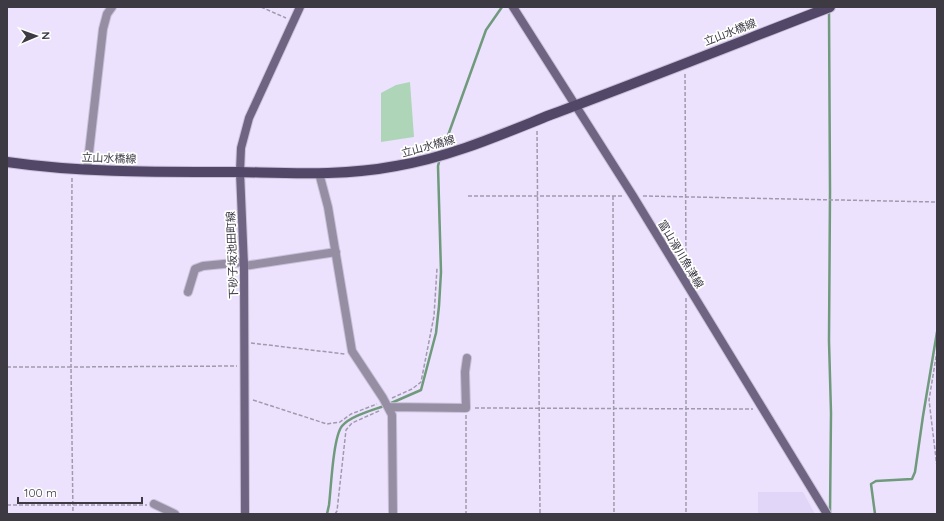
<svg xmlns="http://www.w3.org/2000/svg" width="944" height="521" font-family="Quicksand,'Noto Sans JP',sans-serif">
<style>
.built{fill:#e2d6f8}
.green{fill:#afd5b9}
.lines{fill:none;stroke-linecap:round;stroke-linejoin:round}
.stream{stroke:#6f9a7b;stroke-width:2.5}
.street-casing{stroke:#c9c0d9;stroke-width:10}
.secondary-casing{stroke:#c9c0d9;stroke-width:10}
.primary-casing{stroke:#c9c0d9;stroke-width:12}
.path{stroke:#a19aae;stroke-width:1.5;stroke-dasharray:4 2;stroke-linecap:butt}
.street{stroke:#968fa3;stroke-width:8}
.secondary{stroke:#6f6481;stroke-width:8}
.primary{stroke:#534768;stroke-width:10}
.labels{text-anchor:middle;stroke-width:3.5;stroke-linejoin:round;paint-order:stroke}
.street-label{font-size:11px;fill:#3d3a44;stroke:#fff}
</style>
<rect width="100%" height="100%" fill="#ece2fe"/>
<!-- built -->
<path class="built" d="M758 492H803L815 514H758Z"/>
<!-- green -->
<path class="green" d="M410 82 414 137 381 142V93L396 85Z"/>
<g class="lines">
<!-- stream -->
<path class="stream" d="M829 11 830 192 829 341 831 413 830 514
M442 152 486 30 502 7
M389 404 421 390 436 333 439 306 441 272 438 166 440 158
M327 514 329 505C331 489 333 437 342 426 350 416 373 410 384 406
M875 514 871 484 876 481 912 479 915 472 923 416 937 332"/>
<defs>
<path id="street" d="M87 170 103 29 107 14 112 7
M319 173 328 207 352 351 383 398 392 415 393 514
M244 266 336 252
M188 292 195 269 203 266 244 262
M389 407 466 408 465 372 467 358
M154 504 175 514"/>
<path id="secondary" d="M513 7 633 196 827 514
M245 514 244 266 240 172 241 148 249 118 300 7"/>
<path id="primary" d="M7 162C83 173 161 172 238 172 291 173 344 176 396 166 450 157 500 135 550 115 644 80 737 43 830 7"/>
</defs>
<!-- street casing -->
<use href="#street" class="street-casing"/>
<!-- secondary casing -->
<use href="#secondary" class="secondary-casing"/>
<!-- primary casing -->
<use href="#primary" class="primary-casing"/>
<!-- path -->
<path class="path" d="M261 7 286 18
M685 74 686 266
M537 131 540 514
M72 178 71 367 237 366
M468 196H623
M613 196 614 514
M643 196 937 202
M686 298V514
M251 343 345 354
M7 367H71L73 514
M392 398 412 389 421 382 434 316 437 268
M253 400 327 424 340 422 351 414 377 404
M475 408 753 409
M466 415V514
M937 467 929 400 937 351
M7 505H147
M335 514 337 511 346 430 352 423 381 410"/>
<!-- street -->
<use href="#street" class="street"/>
<!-- secondary -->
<use href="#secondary" class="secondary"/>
<!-- primary -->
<use href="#primary" class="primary"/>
</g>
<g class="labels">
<!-- street labels -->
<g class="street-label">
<text transform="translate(730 32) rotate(-21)" y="4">立山水橋線</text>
<text transform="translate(428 146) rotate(-15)" y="4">立山水橋線</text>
<text transform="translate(109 158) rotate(2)" y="4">立山水橋線</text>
<text transform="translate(681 254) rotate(59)" y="4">富山滑川魚津線</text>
<text transform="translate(232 255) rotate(-92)" y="4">下砂子坂池田町線</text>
</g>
</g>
<!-- border -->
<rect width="944" height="521" fill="none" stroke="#3d3a44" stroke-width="16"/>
<!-- north arrow -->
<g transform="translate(36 36) rotate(88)" stroke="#ffffff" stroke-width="3" paint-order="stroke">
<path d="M0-3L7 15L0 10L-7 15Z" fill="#3d3a44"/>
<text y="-6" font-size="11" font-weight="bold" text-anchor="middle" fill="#3d3a44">N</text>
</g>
<!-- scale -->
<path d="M18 497v6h124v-6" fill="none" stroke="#3d3a44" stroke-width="2"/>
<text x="24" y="497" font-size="12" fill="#3d3a44" stroke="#ffffff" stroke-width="3" paint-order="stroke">100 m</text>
</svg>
